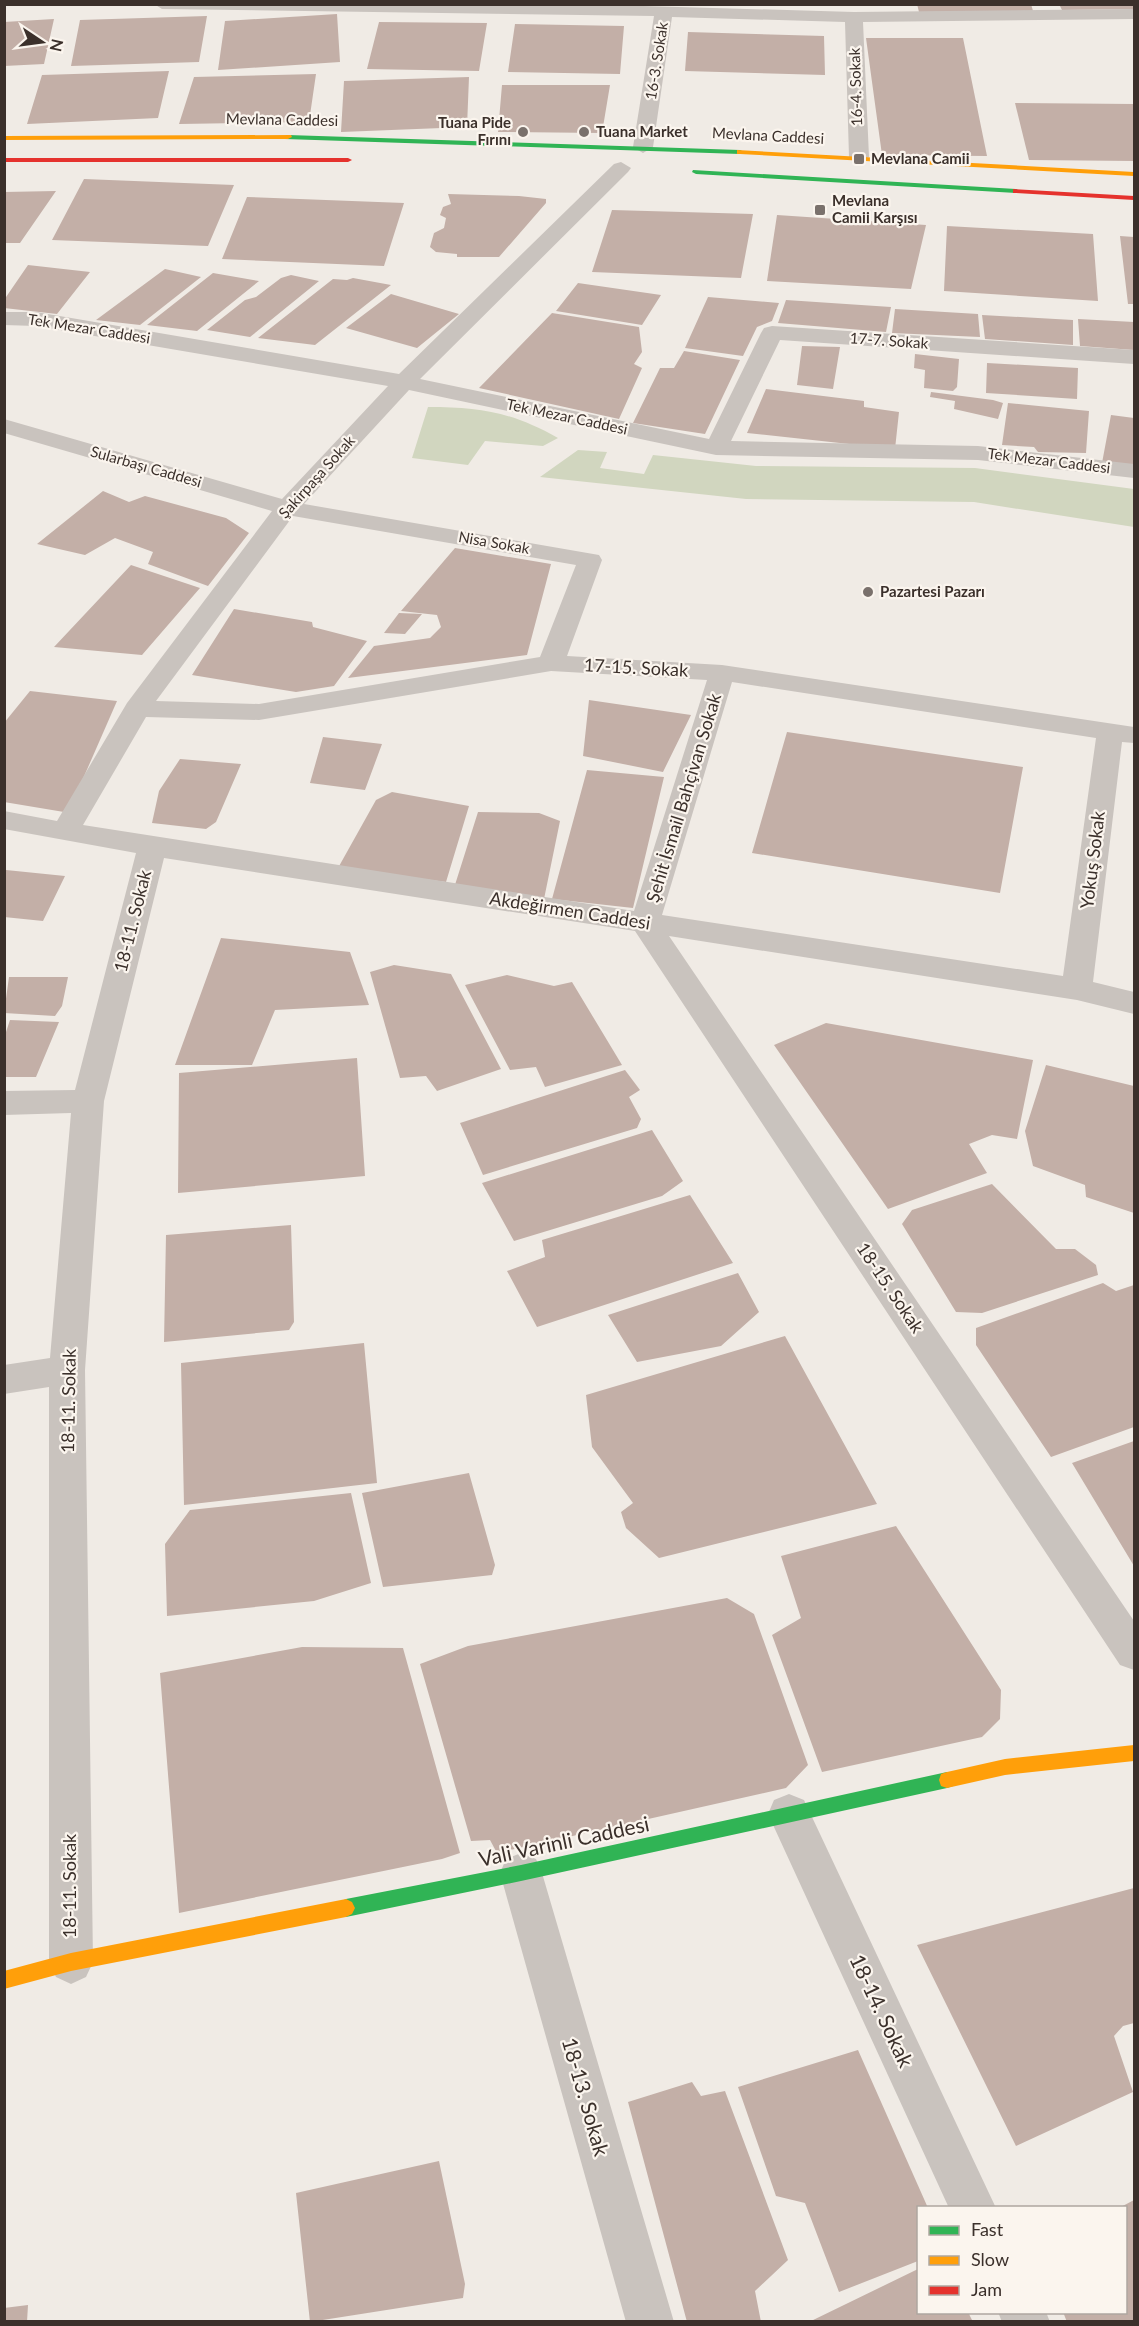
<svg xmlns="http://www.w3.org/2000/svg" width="1139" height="2326" font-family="Lato,sans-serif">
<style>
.green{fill:#d1d6bf}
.building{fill:#c3afa7}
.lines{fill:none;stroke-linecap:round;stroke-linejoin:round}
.street{fill:#c9c3be;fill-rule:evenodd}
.fast{fill:#30b455;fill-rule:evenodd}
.slow{fill:#ff9f0a;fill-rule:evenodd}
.jam{fill:#e5322d;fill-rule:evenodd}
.poi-dot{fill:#7a716c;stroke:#fbf5ee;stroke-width:2}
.labels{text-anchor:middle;stroke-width:4.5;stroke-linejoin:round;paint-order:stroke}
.far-street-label{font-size:15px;fill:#3b302b;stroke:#fbf5ee}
.far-poi-label{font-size:15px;font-weight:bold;fill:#3b302b;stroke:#fbf5ee;text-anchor:start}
.street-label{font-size:18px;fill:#3b302b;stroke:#fbf5ee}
.near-street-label{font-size:21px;fill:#3b302b;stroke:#fbf5ee}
</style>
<rect width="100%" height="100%" fill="#f0ebe5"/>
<!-- green -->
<path class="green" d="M428 407C480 407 512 412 558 438L543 446 485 441 468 465 412 458Z
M578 450 607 452 600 468 644 474 653 455 756 466 975 468 1134 489V527L974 502 746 499 540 477Z"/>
<!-- building -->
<path class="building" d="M917 4H1031L1033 11 919 12Z
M1059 4H1134V9L1062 10Z
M337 14 340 62 218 70 225 21Z
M207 16 199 62 71 66 80 20Z
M54 19 44 64 4 66V22Z
M379 22 487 23 479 71 367 69Z
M515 24 624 26 620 74 508 72Z
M688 32 824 36 825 75 685 71Z
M866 38H963L987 156 882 155Z
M169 71 158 118 27 124 42 75Z
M316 74 309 122 179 124 194 77Z
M469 77 467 127 341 132 344 81Z
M502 85H610L602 133 498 132Z
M1015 103 1134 104V161L1029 160Z
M84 179 234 185 208 246 52 240Z
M56 191 20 243H4V192Z
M448 194 519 196 546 199V203L499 257H457V254L436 252 430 247 434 233 444 228 446 218 440 215 443 207 451 204Z
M247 197 404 203 384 266 222 259Z
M612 210 753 214 741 278 592 272Z
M777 215 926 225 911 289 767 281Z
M947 226 1093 234 1098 301 944 291Z
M1120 236 1134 237V304H1128Z
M28 265 90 272 57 314 4 308V300Z
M165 269 201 277 140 325 96 320Z
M213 273 259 281 197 331 147 325Z
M291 275 319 281 250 337 207 330 245 300 256 297 281 278Z
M353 278 391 285 315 345 258 338 333 279 347 280Z
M578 283 661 295 642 325 556 311Z
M391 294 459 314 417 348 346 328Z
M708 297 779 303 772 321 757 327 743 356 685 348Z
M786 300 891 307 886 332 778 323Z
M895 309 978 314 980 337 892 333Z
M552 313 639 327 642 352 634 364 642 368 619 419 479 388Z
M982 315 1073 320V345L985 339Z
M1078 319 1134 322V350L1080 346Z
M802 346 840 347 833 389 797 385Z
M684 351 740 360 705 434 633 423 660 368H674Z
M915 354 959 359 957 387 953 391 924 388 925 370 914 368Z
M987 363 1078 368 1077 399 986 393Z
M766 389 864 401V407L899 412 895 449 747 433Z
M931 392 993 400 1003 403 998 419 954 409 955 401 930 397Z
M1008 403 1089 411 1086 453 1038 452 1034 447 1002 445Z
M1111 415 1134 418V466L1102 463Z
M103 491 129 502 145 496 226 518 249 533 208 586 148 564 153 552 115 538 85 555 37 544Z
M455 548 551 564 527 655 348 678 374 646 430 638 441 627 437 615 401 611Z
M131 565 200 588 142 655 54 647Z
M234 609 312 622 313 627 367 641 334 686 296 692 192 675Z
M399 613 422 614 405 634 384 633Z
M30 691 117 701 82 781 64 812 4 802V723Z
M589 700 691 715 663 772 583 756Z
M787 732 1023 767 1000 893 752 853Z
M323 737 382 744 365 790 310 783Z
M180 759 241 764 216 822 206 829 152 823 159 791Z
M587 770 664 777 633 908 552 899Z
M392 792 469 806 446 882 338 868 376 800Z
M478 812 539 813 560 821 544 899 454 888Z
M6 870 65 876 43 921 4 917Z
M221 938 350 952 369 1005 275 1010 252 1065H175Z
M394 965 451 974 501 1069 437 1091 426 1076 400 1078 370 972Z
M507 975 554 986 572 982 622 1065 545 1087 536 1067 510 1070 465 985Z
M9 977H68L62 1006 55 1016 4 1013Z
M10 1020 59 1022 36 1077H4V1038Z
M826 1023 1033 1060 1017 1139 992 1135 969 1144 987 1173 888 1209 774 1045Z
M357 1058 365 1176 178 1193 179 1073Z
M1046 1065 1134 1086V1213L1086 1197 1085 1185 1033 1166 1025 1131Z
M625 1070 640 1090 629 1097 641 1119 637 1128 483 1175 460 1123Z
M652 1130 683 1181 662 1196 514 1241 482 1183Z
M992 1184 1056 1249H1075L1096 1265 1098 1275 982 1313 956 1312 902 1224 912 1210Z
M690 1195 733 1263 537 1327 507 1271 545 1257 542 1240Z
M291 1225 294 1322 289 1330 164 1342 166 1235Z
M738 1273 759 1312 721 1346 637 1362 608 1315Z
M1103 1283 1116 1291 1134 1285V1427L1051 1457 976 1345V1328Z
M785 1336 877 1504 659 1558 626 1528 621 1512 633 1503 592 1447 586 1395Z
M364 1343 377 1483 184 1505 181 1363Z
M1134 1441V1566L1072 1463Z
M469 1473 495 1565 492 1575 383 1587 362 1493Z
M351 1493 371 1583 314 1601 167 1616 165 1544 190 1510Z
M896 1526 1001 1690 1000 1719 982 1737 822 1772 772 1635 801 1618 781 1556Z
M727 1598 754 1614 808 1765 786 1788 497 1853 490 1840 471 1841 420 1664 468 1646Z
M302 1647 403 1648 460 1853 442 1859 179 1913 160 1673Z
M1134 1888V2023L1123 2026 1114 2036 1133 2092 1016 2146 917 1945Z
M858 2050 928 2208H918V2261L839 2292 805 2203 776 2196 738 2087Z
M692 2082 701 2096 725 2091 788 2260 755 2291 761 2322H687L628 2102Z
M439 2161 465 2284 463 2298 310 2322 296 2193Z
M1134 2200V2322H1067L1063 2312H1126V2208H1119Z
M918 2269V2312H968L973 2322H809Z
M28 2305 27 2322H4V2308Z"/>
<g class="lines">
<!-- street -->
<path class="street" d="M154 4H575L854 12 1134 9V19L863 22 869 157 859 163 849 157 845 22 672 17 653 147 643 153 633 147 654 16 162 9Z
M621 162 631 168 628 172 420 379 709 439 761 333 764 328 772 326 1134 350V364L780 340 731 441 978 446 1134 464V478L978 460 716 455 409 390 304 504 599 555 602 560 567 656 722 665 1134 727V743L1122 742 1093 982 1134 992V1014L1077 1000 669 936 1134 1621V1670L1120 1665 635 931 164 858 104 1101 85 1370 93 1962 86 1977 71 1984 56 1977 49 1962V1387L4 1394V1365L50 1358 71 1113 4 1115V1091L75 1090 136 853 4 829V811L57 821 127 703 272 511 4 433V419L282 499 388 386 36 326 4 325V312H36L399 374 614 164ZM293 516 576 565 540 657 259 704 156 701ZM551 671 707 680 634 911 83 825 146 717 259 720ZM732 682 1096 738 1063 976 662 915Z
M789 1794 804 1800 996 2208H949L768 1814 774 1800Z
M521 1853 536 1859 542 1873 674 2322H626L500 1873 506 1859Z
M998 2312H1046L1050 2322H1002Z"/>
<!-- fast -->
<path class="fast" d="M288 135 740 150 744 152 740 154 285 139 284 137Z
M693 170 1016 189 1020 191 1016 193 696 174 692 172Z
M947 1772 953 1774 955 1780 953 1786 947 1788 521 1881 346 1917 340 1914 337 1908 340 1902 346 1899 521 1865Z"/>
<!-- slow -->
<path class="slow" d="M291 135 292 137 288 139 4 140V136Z
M737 150 1134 172V176L740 154H737Z
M1134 1745V1761L1005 1775 947 1788 941 1786 939 1780 941 1774 947 1772 1005 1759Z
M346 1899 352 1902 355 1908 352 1914 346 1917 71 1971 4 1989V1971L71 1953Z"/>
<!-- jam -->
<path class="jam" d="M4 158H348L352 160 348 162H4Z
M1013 189 1134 196V200L1016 193H1013Z"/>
</g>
<!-- markers -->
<g class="poi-dot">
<circle cx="523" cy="132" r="6"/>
<circle cx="584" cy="132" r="6"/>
<rect x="853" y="153" width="12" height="12" rx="3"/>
<rect x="814" y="204" width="12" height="12" rx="3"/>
<circle cx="868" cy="592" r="6"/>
</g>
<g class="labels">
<!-- far-street labels -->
<g class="far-street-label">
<text transform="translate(657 61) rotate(-81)" y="5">16-3. Sokak</text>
<text transform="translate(856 87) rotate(-92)" y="5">16-4. Sokak</text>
<text transform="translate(282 120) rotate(1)" y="5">Mevlana Caddesi</text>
<text transform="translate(768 136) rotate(3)" y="5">Mevlana Caddesi</text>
<text transform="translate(89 329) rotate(9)" y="5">Tek Mezar Caddesi</text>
<text transform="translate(889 341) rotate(4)" y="5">17-7. Sokak</text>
<text transform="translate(567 417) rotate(12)" y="5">Tek Mezar Caddesi</text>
<text transform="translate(1049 461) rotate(7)" y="5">Tek Mezar Caddesi</text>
<text transform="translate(146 467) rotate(16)" y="5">Sularbaşı Caddesi</text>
<text transform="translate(317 477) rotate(-48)" y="5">Şakirpaşa Sokak</text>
<text transform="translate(494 543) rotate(10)" y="5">Nisa Sokak</text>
</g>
<!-- far-poi labels -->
<g class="far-poi-label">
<text x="511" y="128" text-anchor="end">Tuana Pide<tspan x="511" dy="17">Fırını</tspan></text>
<text x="596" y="137">Tuana Market</text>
<text x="871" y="164">Mevlana Camii</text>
<text x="832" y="206">Mevlana<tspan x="832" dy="17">Camii Karşısı</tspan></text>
<text x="880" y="597">Pazartesi Pazarı</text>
</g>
<!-- street labels -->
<g class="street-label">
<text transform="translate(636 668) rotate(3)" y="6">17-15. Sokak</text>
<text transform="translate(684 798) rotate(-73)" y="6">Şehit İsmail Bahçivan Sokak</text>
<text transform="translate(1093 860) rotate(-83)" y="6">Yokuş Sokak</text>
<text transform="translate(570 911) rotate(9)" y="6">Akdeğirmen Caddesi</text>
<text transform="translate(133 921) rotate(-76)" y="6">18-11. Sokak</text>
<text transform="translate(890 1288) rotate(56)" y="6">18-15. Sokak</text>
<text transform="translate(69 1401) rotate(-89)" y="6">18-11. Sokak</text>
<text transform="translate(70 1886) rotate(-90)" y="6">18-11. Sokak</text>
</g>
<!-- near-street labels -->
<g class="near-street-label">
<text transform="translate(564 1842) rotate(-12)" y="7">Vali Varinli Caddesi</text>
<text transform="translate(881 2011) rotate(65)" y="7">18-14. Sokak</text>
<text transform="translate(585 2097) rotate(74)" y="7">18-13. Sokak</text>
</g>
</g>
<!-- border -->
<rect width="1139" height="2326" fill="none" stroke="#3b302b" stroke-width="12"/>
<!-- legend -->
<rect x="917" y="2206" width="210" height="108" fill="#fbf5ee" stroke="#aea6a0" stroke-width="1.5"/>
<rect x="929" y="2226" width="30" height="9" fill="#30b455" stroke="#aea6a0" stroke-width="1.5"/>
<text x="971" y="2236" font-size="18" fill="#3b302b">Fast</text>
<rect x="929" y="2256" width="30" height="9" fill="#ff9f0a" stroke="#aea6a0" stroke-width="1.5"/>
<text x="971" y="2266" font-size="18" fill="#3b302b">Slow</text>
<rect x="929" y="2286" width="30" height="9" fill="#e5322d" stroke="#aea6a0" stroke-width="1.5"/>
<text x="971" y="2296" font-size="18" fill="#3b302b">Jam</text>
<!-- north arrow -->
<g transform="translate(42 42) rotate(103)" stroke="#fbf5ee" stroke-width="4.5" paint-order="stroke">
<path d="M0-4.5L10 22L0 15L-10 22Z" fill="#3b302b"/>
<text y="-9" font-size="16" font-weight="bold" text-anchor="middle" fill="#3b302b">N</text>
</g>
</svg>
